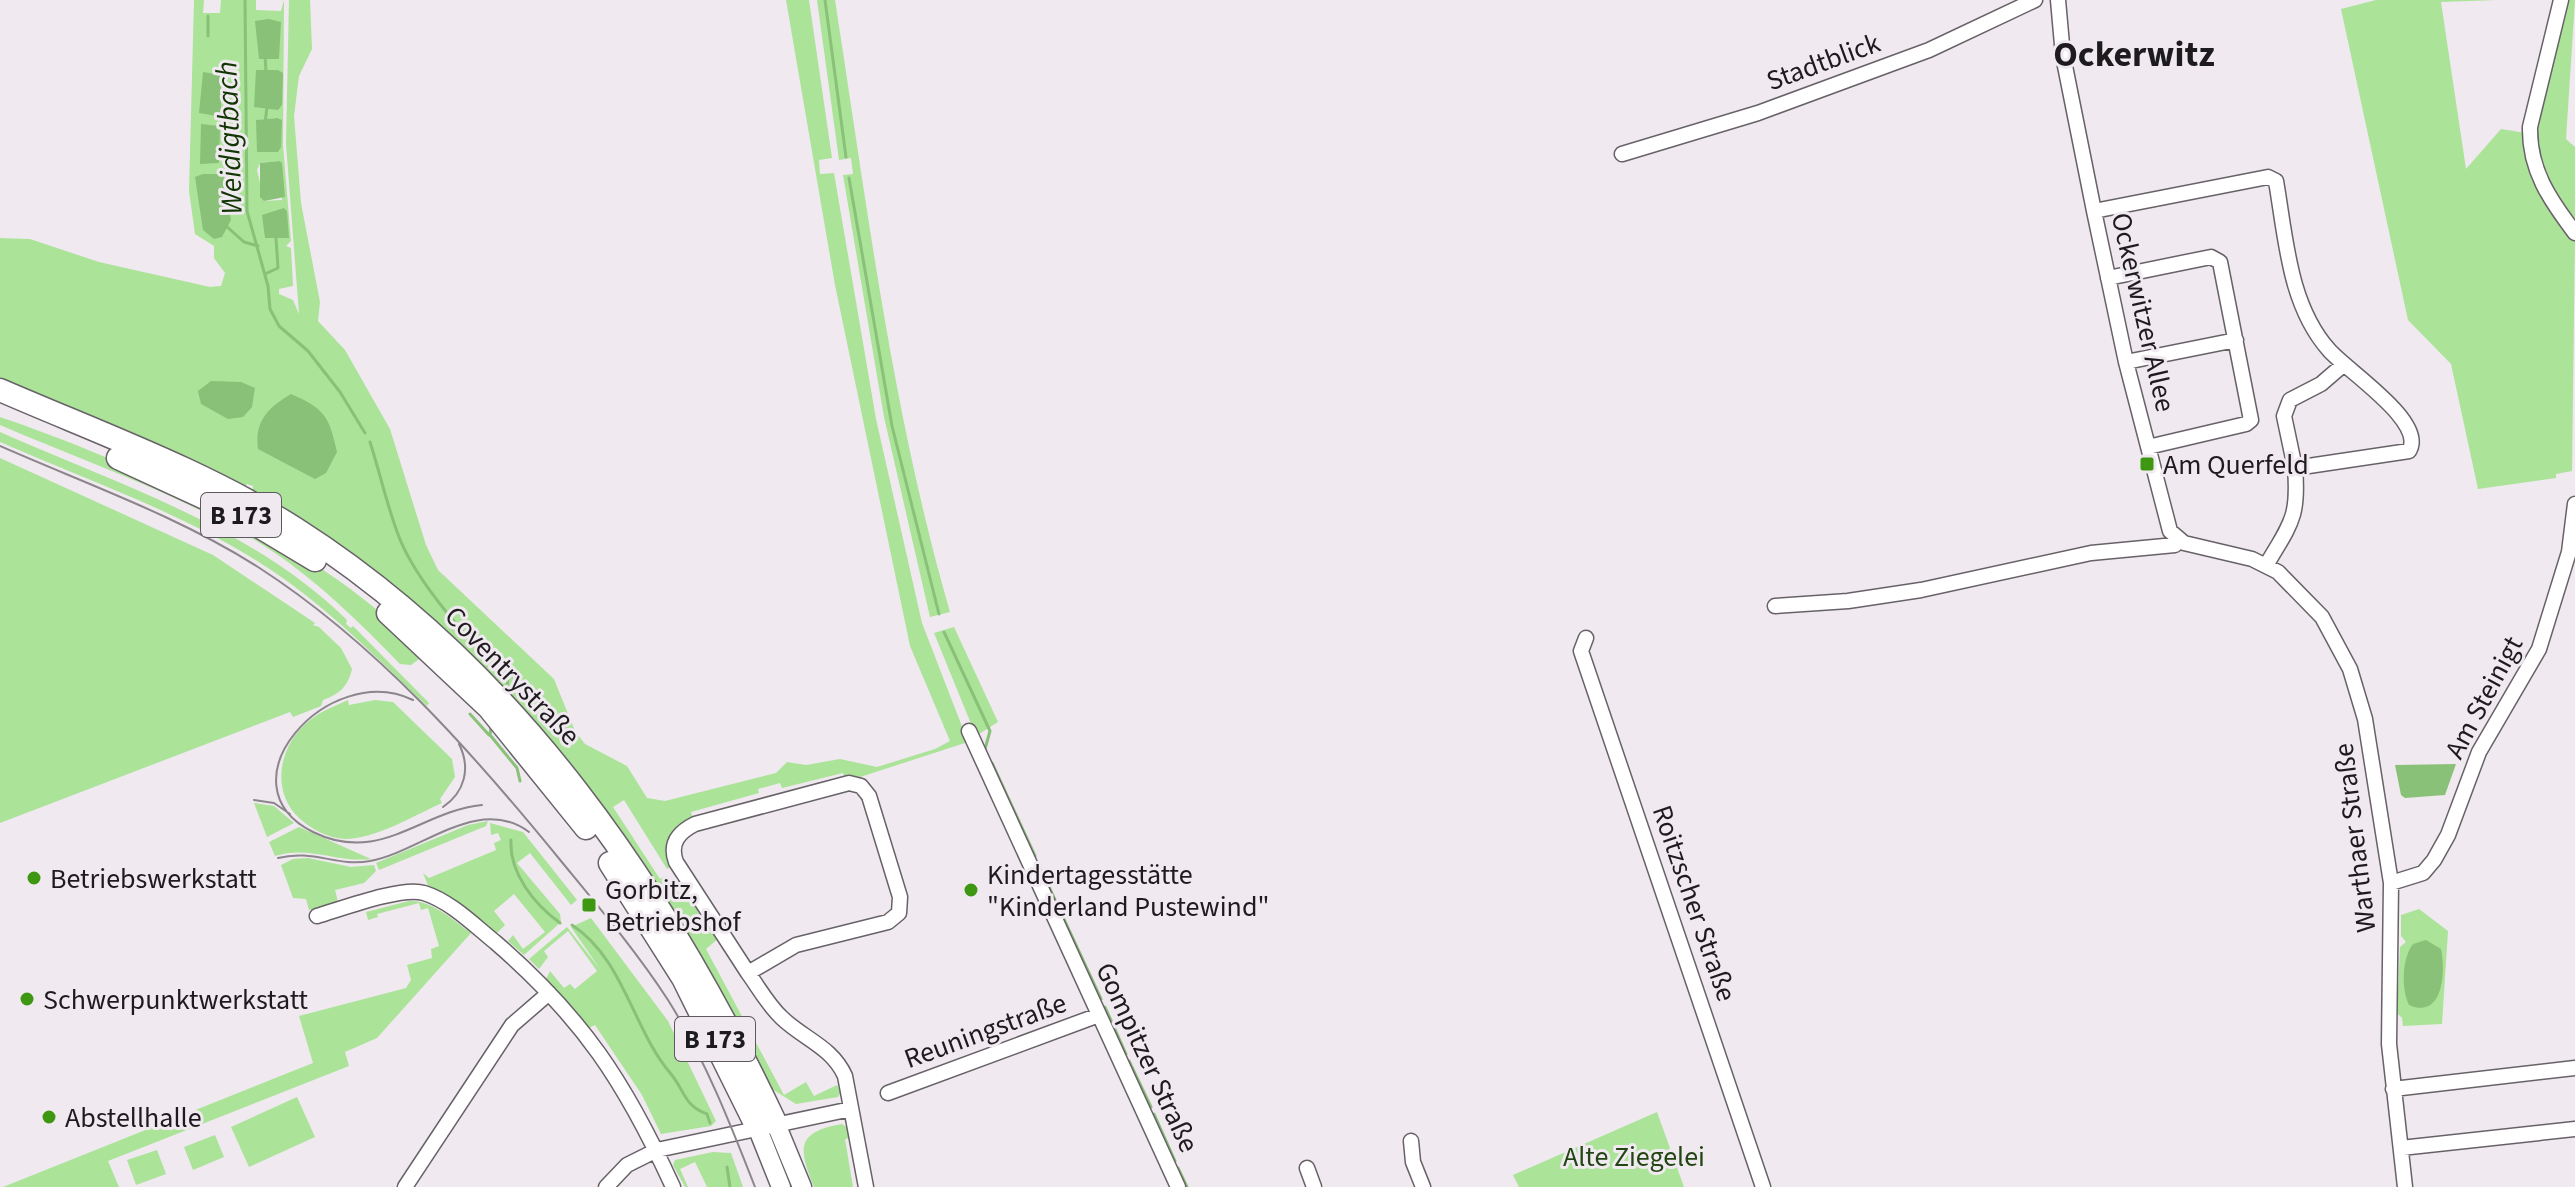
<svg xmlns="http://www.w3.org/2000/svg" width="2575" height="1187" font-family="'Source Sans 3',sans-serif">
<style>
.green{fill:#abe399;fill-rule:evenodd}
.water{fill:#88c177}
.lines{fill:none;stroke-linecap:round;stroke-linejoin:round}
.stream{stroke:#88c177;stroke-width:3}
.minor-casing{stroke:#686268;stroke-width:17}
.major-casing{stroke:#686268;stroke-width:21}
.highway-casing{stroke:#686268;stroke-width:25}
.minor{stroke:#fff;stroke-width:14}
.major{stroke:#fff;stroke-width:18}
.highway{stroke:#fff;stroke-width:22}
.tram{stroke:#8b868b;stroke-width:2}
.poi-dot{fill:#3e9711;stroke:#f0e9f0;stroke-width:3}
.labels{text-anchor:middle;stroke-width:6;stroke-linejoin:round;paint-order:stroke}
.shield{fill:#f0e9f0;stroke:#5d595d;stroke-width:2}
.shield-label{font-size:26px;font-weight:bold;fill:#1e1b1e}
.street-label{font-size:28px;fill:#1e1b1e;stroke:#f0e9f0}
.poi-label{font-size:28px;fill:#1e1b1e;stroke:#f0e9f0;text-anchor:start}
.park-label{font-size:28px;fill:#214613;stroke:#f0e9f0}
.water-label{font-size:30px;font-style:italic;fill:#113602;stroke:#f0e9f0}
.district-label{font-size:36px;font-weight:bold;fill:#1e1b1e;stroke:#f0e9f0}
</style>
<rect width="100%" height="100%" fill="#f0e9f0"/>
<!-- green -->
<path class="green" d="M194 0H204L203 13H220L221 0H256V10L281 11 284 0 283 145 291 241 286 246 291 248 293 286 279 289V294L293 300 299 314 286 144 289 0H310L312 49 299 76 294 116 301 203 320 302 318 321 345 350 390 429 426 545 438 570 554 679 575 731 585 744 627 766 647 798 665 801 776 773 787 762 806 765 840 759 877 767 935 749 950 741 910 646 835 285 786 0H809L832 158 819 160 820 174 834 173 876 419 922 623 968 742 854 779 845 780 843 773 782 788 780 783 758 789 759 793 691 812 693 820 686 823 673 865 667 869 624 800 613 807 660 879 665 876 682 897 693 898 705 931 713 927 719 938 706 949 784 1095 806 1082 814 1096 837 1085 841 1092 838 1097 796 1104 764 1084 741 1036 481 670 484 666 473 657 470 659 252 495 253 486 247 484 242 491 0 377V238L30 239 99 262 210 287 221 286 225 273 214 258V246L195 234 189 191ZM277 118 278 152H257V120ZM279 161 282 200 264 201 257 170 260 163Z
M817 0H835C867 205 892 412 950 612L930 617 884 417 843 175 853 174 851 158 839 160Z
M2376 0H2497L2441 2 2466 169 2501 129 2526 133 2575 238 2572 471 2556 474V478L2478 489 2451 364 2408 320 2341 9Z
M2565 0H2575L2566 139 2575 147V227L2546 188 2534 134Z
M0 417C126 460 339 552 423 656L411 665 400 664C360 623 320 583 272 551 192 498 88 463 0 425Z
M0 432C120 485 252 527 347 620L346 624 351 628 353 626 429 703 427 706C377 658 328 608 271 570 189 515 91 482 0 442Z
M0 458 213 555 315 623 313 625 319 627 341 648 352 669C348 686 340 694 323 700L321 706 293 717 290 712 0 823Z
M954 627 998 722 976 736 934 633Z
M348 700 349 705 375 700 393 702 452 759 455 777 440 799 442 803C413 816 376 839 344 839 328 838 311 829 299 818 270 790 279 745 309 721 321 711 335 706 348 700Z
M254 803 274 806 294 823 267 837Z
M488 821 486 826 379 870 376 863 468 825Z
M490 823 523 832 577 900 571 905 530 853 517 863 560 914 561 922 524 955 508 941 513 935 523 949 545 932 514 894 494 911 505 925 496 934 429 888 423 873 429 878 496 850 494 843 501 840 498 833 491 835Z
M299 827 371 859C337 863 309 845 275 856L269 842Z
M308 858 351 867 374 865 376 871 364 883 335 890 338 902 309 910 306 899 293 898 281 865 293 859Z
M409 901C432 900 453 920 471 933L377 1038 345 1052 349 1066 108 1161 119 1187H3L313 1063 299 1016 406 988 411 980 407 965 432 958 431 949 439 946 428 908 421 910 419 903 377 914 378 917 368 920 366 912Z
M2419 909 2448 931 2442 1024 2403 1026 2402 1018 2397 1013 2400 947 2406 942 2401 936V915Z
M591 918 668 1021 716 1121 711 1126 661 1134 642 1095 595 1025 589 1028 545 981 550 971 564 988 570 984 575 989 597 971 568 931 544 951 548 957 539 969 529 959 567 927 600 969 571 927Z
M297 1097 315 1137 249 1167 231 1127Z
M1657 1112 1684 1187H1519L1513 1175Z
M842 1124 848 1128 850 1138 845 1139 853 1187H814C798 1148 796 1132 842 1124Z
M215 1135 224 1157 193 1170 184 1147Z
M157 1150 166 1174 136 1185 127 1160Z
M713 1152 731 1153 743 1187H707L695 1162 680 1169 688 1187H685L673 1165 675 1160Z"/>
<!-- water -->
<path class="water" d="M269 19 281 22 279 59H259L255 21Z
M256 70H278L283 73 282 105 278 110 254 107Z
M203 72 221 75V112L217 116 199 113Z
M277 118 282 120 281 147 278 152H257L256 120Z
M201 124 220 126 219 163 200 164Z
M279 161 282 163 285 197 264 201 260 197V163Z
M203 174H223L231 220 222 237 214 239 203 230 195 177Z
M284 208 287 211 289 238H265L262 215Z
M211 381 241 382 255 388 252 407 243 417 228 419 201 404 198 391Z
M291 394C325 409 329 416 337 452L326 473 315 479 258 449C254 421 269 407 291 394Z
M2456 764 2445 795 2405 798 2401 795 2395 765Z
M2426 940 2441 949C2446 972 2443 1020 2409 1005 2401 989 2402 958 2413 944Z"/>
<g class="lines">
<!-- stream -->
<path class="stream" d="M245 0 247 211 268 286 270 309 279 326 308 351 340 392 365 433
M825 0 846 157
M208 36V16
M265 56 266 72
M265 123 267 107
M849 178 892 426 939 614
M225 225 244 242 258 246
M265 274 278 268 276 238
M370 442C380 473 387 506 399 537 417 583 471 644 508 678L506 693
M944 632 990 731 985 749
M470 714 489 735
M491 727 490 735 517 768 520 781
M992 763 1035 856
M511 840C509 873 534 904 560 923
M1043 874 1101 999
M572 925C624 959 633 1030 671 1074 685 1091 684 1106 707 1114L710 1123
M1105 1007 1126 1054
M1129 1061 1151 1107
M1154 1114 1175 1161
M727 1167 730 1187
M1178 1168 1187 1187"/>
<defs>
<path id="minor" d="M2058 0 2063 56 2094 211 2126 362 2170 531 2184 543 2252 559 2278 572 2322 617 2350 669 2365 719 2391 883 2389 1044 2405 1187
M2561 0 2530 127C2529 170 2550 200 2575 233
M1622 154 1758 113 1929 50 2035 0
M2094 211 2268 177 2276 181C2286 239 2289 305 2329 350 2347 371 2427 422 2409 451L2295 468C2299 517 2291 523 2267 564
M2108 278 2211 257 2220 262 2251 420 2246 424 2148 447
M2126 362 2236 340
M2295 468 2284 416 2290 400 2321 384 2343 365
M1775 606 1848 601 1921 590 2091 553 2175 545 2178 541
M1586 638 1581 651 1763 1187
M969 731 1178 1187
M849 783 861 786 869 796 900 897 899 913 888 922 796 945 748 973 676 862C669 843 679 832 695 824Z
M2391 883 2423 873 2434 860 2448 835 2479 752 2539 649 2569 552 2575 504
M317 916C341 909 402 886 424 893 450 901 474 925 495 942 583 1018 625 1082 673 1187
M748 973C759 988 768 1005 782 1018 804 1039 832 1047 845 1076L866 1187
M2393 1089 2575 1068
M888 1093 1099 1015
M1411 1141 1413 1162 1423 1187
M2401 1148 2575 1129
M1307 1168 1314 1187
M405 1187 512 1025 549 993
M606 1187 627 1165 657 1150 851 1109"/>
<path id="major" d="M776 1124 802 1187
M757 1127 781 1187"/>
<path id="highway" d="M0 390C99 433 205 471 296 529 517 670 666 890 776 1124
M118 458 207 499
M238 514 315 560
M388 613 489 708 586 828
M610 863 683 978 757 1127"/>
</defs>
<!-- minor casing -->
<use href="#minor" class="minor-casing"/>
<!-- major casing -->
<use href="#major" class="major-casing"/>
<!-- highway casing -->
<use href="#highway" class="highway-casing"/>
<!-- minor -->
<use href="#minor" class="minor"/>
<!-- major -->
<use href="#major" class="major"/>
<!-- highway -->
<use href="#highway" class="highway"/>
<!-- tram -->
<path class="tram" d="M0 446C86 484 178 516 258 567 376 643 473 753 561 861 598 906 636 951 668 1000 705 1059 730 1123 755 1187
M413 700C329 659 217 784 313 832 380 865 421 811 482 805
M254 800 274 803 290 814
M443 807C465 792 471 768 459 744
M278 858C313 849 337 867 370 861 421 852 478 794 529 832"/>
</g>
<!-- markers -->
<g class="poi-dot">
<rect x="2139" y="456" width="16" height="16" rx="4"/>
<circle cx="34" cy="878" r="8"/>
<circle cx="971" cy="890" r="8"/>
<rect x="581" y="897" width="16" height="16" rx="4"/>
<circle cx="27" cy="999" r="8"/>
<circle cx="49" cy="1117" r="8"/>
</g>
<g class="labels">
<!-- shield labels -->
<g class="shield">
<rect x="201" y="493" width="80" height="44" rx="6"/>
<rect x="675" y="1017" width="80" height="44" rx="6"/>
</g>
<g class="shield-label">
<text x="241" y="524">B 173</text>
<text x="715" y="1048">B 173</text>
</g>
<!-- street labels -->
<g class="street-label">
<text transform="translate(1823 61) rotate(-20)" y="10">Stadtblick</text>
<text transform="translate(2144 312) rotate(77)" y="10">Ockerwitzer Allee</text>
<text transform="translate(513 675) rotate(46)" y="10">Coventrystraße</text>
<text transform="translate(2483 697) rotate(-62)" y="10">Am Steinigt</text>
<text transform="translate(2354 838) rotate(-97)" y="10">Warthaer Straße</text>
<text transform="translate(1695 903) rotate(71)" y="10">Roitzscher Straße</text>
<text transform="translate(985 1030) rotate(-20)" y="10">Reuningstraße</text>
<text transform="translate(1148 1057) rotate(65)" y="10">Gompitzer Straße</text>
</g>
<!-- poi labels -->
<g class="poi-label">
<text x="2163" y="474">Am Querfeld</text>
<text x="987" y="884">Kindertagesstätte<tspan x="987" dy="32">"Kinderland Pustewind"</tspan></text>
<text x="50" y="888">Betriebswerkstatt</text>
<text x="605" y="899">Gorbitz,<tspan x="605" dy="32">Betriebshof</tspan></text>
<text x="43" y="1009">Schwerpunktwerkstatt</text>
<text x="65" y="1127">Abstellhalle</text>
</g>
<!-- park labels -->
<g class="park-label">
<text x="1634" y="1166">Alte Ziegelei</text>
</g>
<!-- water labels -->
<g class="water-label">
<text transform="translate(229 138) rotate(-92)" y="10">Weidigtbach</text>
</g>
<!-- district labels -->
<g class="district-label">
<text x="2134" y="66">Ockerwitz</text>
</g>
</g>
</svg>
